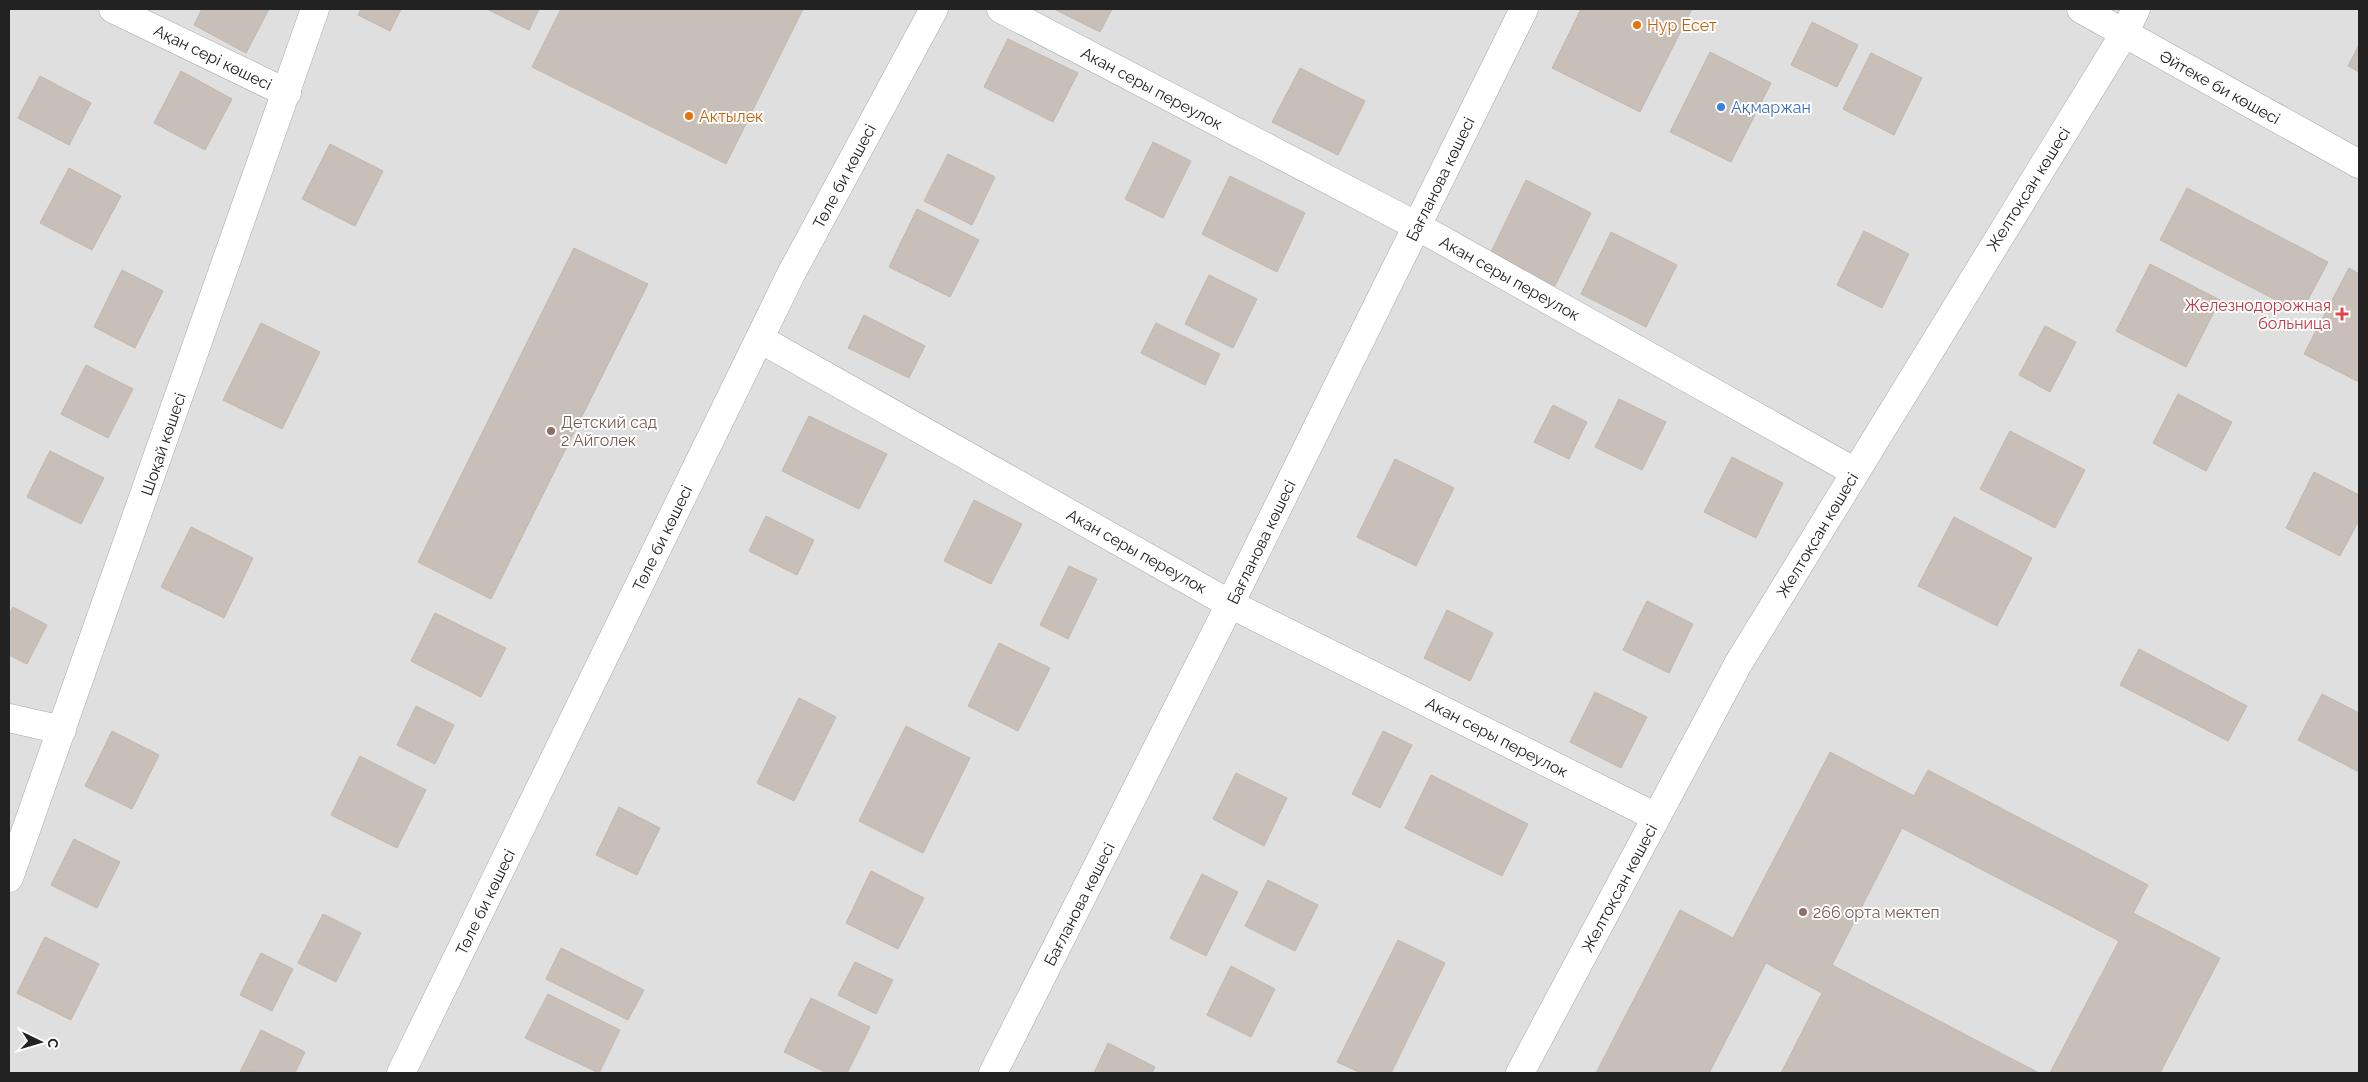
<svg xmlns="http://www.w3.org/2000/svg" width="2368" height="1082" font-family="Raleway,sans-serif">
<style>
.residential{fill:#e0dfdf}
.building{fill:#c7bfb8;stroke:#c4b6ab}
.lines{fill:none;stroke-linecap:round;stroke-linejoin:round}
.street-casing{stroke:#a9a9a9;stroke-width:29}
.street{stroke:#fff;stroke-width:28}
.food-dot{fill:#e8710a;stroke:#fff;stroke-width:2}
.shop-dot{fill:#3f7fe0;stroke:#fff;stroke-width:2}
.health-dot{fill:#e0444e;stroke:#fff;stroke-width:2}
.education-dot{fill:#8d6e63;stroke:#fff;stroke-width:2}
.labels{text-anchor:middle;stroke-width:4;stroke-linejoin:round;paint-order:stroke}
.food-label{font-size:16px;fill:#c56008;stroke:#fff;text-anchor:start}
.street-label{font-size:16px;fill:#222;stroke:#fff}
.shop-label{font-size:16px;fill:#366cbe;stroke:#fff;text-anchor:start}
.health-label{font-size:16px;fill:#be3a42;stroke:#fff;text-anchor:end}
.education-label{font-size:16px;fill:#785e54;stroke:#fff;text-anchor:start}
</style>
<rect width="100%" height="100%" fill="#f2efe9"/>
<!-- residential -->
<path class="residential" d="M9 9H2359V1073H9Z"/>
<!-- building -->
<path class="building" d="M202 9H269L246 53 194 25Z
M361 9H401L390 31 358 15Z
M487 9H539L529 30Z
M561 9H803L726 164 532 67Z
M1054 9H1112L1100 32Z
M1581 9H1692L1640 112 1552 68Z
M1812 22 1858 45 1837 87 1791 65Z
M1008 39 1078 73 1053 122 984 87Z
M2359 45V72L2348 66Z
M1710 52 1771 83 1731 162 1670 132Z
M1871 53 1922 78 1894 135 1843 109Z
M1300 68 1365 101 1338 155 1272 122Z
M181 71 232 99 205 150 154 123Z
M40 76 91 103 69 145 18 118Z
M1153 142 1191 161 1163 218 1125 199Z
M330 144 383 171 355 226 302 199Z
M948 154 995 177 972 225 924 201Z
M69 168 121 196 92 250 40 223Z
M1230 176 1305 213 1277 272 1202 234Z
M1526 180 1591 213 1555 286 1490 254Z
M2187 188 2328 262 2301 313 2160 240Z
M917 209 979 240 950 297 889 267Z
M1864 231 1909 254 1882 308 1837 285Z
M1611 232 1677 265 1646 327 1581 294Z
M574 248 648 284 491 599 418 562Z
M2150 264 2220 300 2186 367 2116 331Z
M2349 268 2359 274V382L2304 354Z
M122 270 163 291 135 348 94 327Z
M1209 275 1257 299 1233 348 1185 324Z
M864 315 925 346 909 378 848 348Z
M261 323 320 352 282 429 223 400Z
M1156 323 1220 354 1205 385 1141 353Z
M2045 326 2076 342 2050 392 2019 375Z
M86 365 133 389 108 438 61 414Z
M2178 394 2232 422 2206 471 2153 443Z
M1619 399 1666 422 1642 470 1595 447Z
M1553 405 1587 422 1569 459 1534 442Z
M809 416 887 454 859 509 782 471Z
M2010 431 2085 470 2055 528 1980 489Z
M50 451 104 478 81 524 27 497Z
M1732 457 1783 483 1756 538 1704 512Z
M1395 459 1454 488 1416 566 1357 537Z
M2314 472 2359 495V520L2340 556 2286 528Z
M974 500 1022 524 991 584 944 561Z
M766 516 814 540 797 575 749 551Z
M1954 517 2032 558 1997 626 1918 586Z
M191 527 253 558 224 618 161 587Z
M1069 566 1097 579 1068 639 1040 625Z
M1647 601 1693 624 1669 673 1623 650Z
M13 607 47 625 27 664 9 655V616Z
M1447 610 1493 633 1470 681 1424 658Z
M435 613 506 648 481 697 411 661Z
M999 643 1050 668 1018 731 968 706Z
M2139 649 2247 706 2228 741 2120 685Z
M1595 692 1647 717 1621 768 1570 742Z
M2322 694 2359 713V772L2298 740Z
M799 698 836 717 794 801 757 783Z
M416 706 454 725 435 764 397 745Z
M906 726 970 758 923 853 859 821Z
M112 731 159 755 132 809 85 786Z
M1383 731 1412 745 1380 808 1352 794Z
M1830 752 1914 796 1928 770 2148 885 2133 913 2220 958 2160 1073H2050L2119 941 1902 828 1832 965 2039 1073H1781L1822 993 1766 963 1709 1073H1596L1680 910 1733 938Z
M360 756 426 790 397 848 331 815Z
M1236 773 1287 798 1264 846 1213 819Z
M1431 775 1528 824 1502 876 1405 828Z
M619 807 660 828 637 875 596 855Z
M74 839 120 862 97 908 51 885Z
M871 871 924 898 898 949 846 923Z
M1202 874 1238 892 1206 956 1170 938Z
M1268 880 1318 905 1295 951 1245 926Z
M323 914 361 933 336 982 298 963Z
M45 937 99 964 71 1020 17 993Z
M1398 940 1445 963 1391 1073H1361L1337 1062Z
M561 948 644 990 628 1020 546 979Z
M261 953 293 969 272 1011 240 995Z
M855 962 893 980 876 1014 838 995Z
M1231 966 1275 989 1251 1037 1207 1015Z
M548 994 620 1030 599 1073 525 1038Z
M811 998 870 1027 847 1073H827L784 1052Z
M261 1030 305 1052 295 1073 240 1072Z
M1108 1043 1155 1067 1152 1073H1094Z"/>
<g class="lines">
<defs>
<path id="street" d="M113 9 287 93
M1001 9 1417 226 1855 472
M2081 9 2359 164
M760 339 1230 604 1656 817
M9 718 62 730
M9 878 315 9
M401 1073 791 274 934 9
M993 1073 1230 604 1524 9
M1520 1073 1738 664 2124 34 2136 9"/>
</defs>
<!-- street casing -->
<use href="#street" class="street-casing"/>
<!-- street -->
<use href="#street" class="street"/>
</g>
<!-- markers -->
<g class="food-dot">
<circle cx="1637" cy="25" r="5"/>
<circle cx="689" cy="116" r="5"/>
</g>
<circle class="shop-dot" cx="1721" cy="107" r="5"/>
<path class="health-dot" d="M2339.5 306.5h5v5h5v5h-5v5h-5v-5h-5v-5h5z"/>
<g class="education-dot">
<circle cx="551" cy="431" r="5"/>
<circle cx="1803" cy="912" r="5"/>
</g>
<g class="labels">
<!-- food labels -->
<g class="food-label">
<text x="1647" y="31">Нур Есет</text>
<text x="699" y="122">Актылек</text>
</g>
<!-- street labels -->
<g class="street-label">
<text transform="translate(213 57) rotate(26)" y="6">Ақан сері көшесі</text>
<text transform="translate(2220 87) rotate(29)" y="6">Әйтеке би көшесі</text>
<text transform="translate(1152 88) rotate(28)" y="6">Акан серы переулок</text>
<text transform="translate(844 176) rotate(-62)" y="6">Төле би көшесі</text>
<text transform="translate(1440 179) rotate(-64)" y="6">Бағланова көшесі</text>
<text transform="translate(2028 189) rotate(-58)" y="6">Желтоқсан көшесі</text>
<text transform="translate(1510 278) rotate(29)" y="6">Акан серы переулок</text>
<text transform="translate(163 444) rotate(-71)" y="6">Шоқай көшесі</text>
<text transform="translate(1817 535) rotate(-59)" y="6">Желтоқсан көшесі</text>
<text transform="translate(662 538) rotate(-64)" y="6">Төле би көшесі</text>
<text transform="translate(1261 542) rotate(-64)" y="6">Бағланова көшесі</text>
<text transform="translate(1137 551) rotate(29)" y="6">Акан серы переулок</text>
<text transform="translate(1497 737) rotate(27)" y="6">Акан серы переулок</text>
<text transform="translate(1619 888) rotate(-62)" y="6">Желтоқсан көшесі</text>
<text transform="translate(485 902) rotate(-64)" y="6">Төле би көшесі</text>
<text transform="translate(1079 904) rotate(-63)" y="6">Бағланова көшесі</text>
</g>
<!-- shop labels -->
<g class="shop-label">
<text x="1731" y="113">Ақмаржан</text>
</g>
<!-- health labels -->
<g class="health-label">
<text x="2331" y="311">Железнодорожная<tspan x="2331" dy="18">больница</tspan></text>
</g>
<!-- education labels -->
<g class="education-label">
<text x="561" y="428">Детский сад<tspan x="561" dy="18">2 Айголек</tspan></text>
<text x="1813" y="918">266 орта мектеп</text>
</g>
</g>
<!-- border -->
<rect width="2368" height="1082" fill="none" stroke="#222222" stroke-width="20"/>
<!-- north arrow -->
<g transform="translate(40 1042) rotate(95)" stroke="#ffffff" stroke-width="4" paint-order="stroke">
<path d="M0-4L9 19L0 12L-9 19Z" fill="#222222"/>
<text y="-8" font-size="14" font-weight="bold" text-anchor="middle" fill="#222222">С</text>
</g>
</svg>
